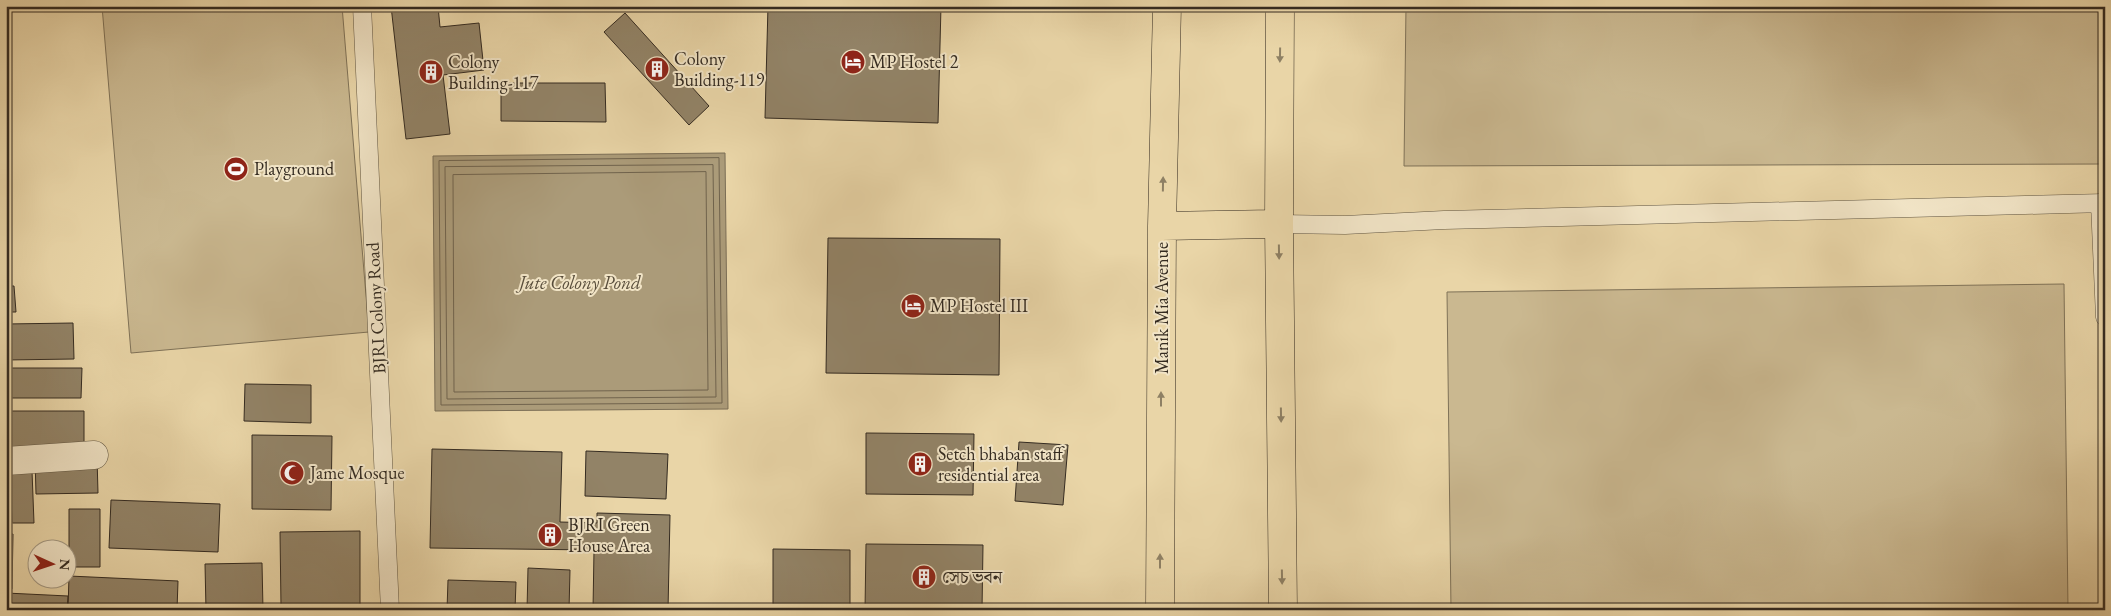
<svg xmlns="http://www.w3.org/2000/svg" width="2111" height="616" font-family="'EB Garamond','Noto Serif Bengali',serif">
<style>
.green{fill:#cab890;stroke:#7f7258}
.water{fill:#ab9b79;stroke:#7b6e56}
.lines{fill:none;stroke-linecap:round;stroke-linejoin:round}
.shore{stroke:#70634d;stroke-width:1}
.building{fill:#928367;stroke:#342b21}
.lane-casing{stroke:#615642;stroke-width:19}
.street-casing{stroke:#615642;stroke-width:29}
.highway-casing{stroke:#342b21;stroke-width:29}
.lane{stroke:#f1e4c6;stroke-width:18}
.street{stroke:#f1e4c6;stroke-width:28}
.highway{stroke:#e9d5a7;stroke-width:28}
.oneway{fill:#8e8064}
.labels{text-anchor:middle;stroke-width:4;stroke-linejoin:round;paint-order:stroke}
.poi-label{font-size:18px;fill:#342b21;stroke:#f1e4c6;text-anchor:start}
.street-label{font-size:18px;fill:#342b21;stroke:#f1e4c6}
.water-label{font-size:19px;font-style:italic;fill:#584d3b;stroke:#f1e4c6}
</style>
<rect width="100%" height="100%" fill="#e9d5a7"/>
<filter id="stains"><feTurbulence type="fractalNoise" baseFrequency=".004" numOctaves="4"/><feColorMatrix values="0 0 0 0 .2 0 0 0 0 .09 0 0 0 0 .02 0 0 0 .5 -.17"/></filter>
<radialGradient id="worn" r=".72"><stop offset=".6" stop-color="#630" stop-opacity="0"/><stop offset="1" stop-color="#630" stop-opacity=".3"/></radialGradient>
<!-- green -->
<path class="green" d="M102 6H342L369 332 131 353Z
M1406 6H2105V164L1404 166Z
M2064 284 2068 610H1451L1447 292Z"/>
<!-- water -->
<path class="water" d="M725 153 728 409 435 411 433 156Z"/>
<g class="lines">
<!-- shore -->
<path class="shore" d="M719 158 722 403 441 405 439 161Z
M713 165 716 397 447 399 445 167Z
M706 172 708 390 454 392 453 175Z"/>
</g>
<!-- building -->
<path class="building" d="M391 6H438L440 27 479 23 484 70 443 75 450 134 406 139Z
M768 6H941L938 123 765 118Z
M625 13 709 106 689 125 604 32Z
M501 83H605L606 122 501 121Z
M828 238 1000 239 999 375 826 373Z
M6 286H14L16 312H6Z
M73 323 74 359 6 360V324Z
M6 368H82L81 398H6Z
M245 384 311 385V423L244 421Z
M6 411H84V452L6 451Z
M866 433 974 434 973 495 866 494Z
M252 435 332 436 331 510 252 509Z
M1019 442 1068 445 1063 505 1015 501Z
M432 449 562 452 560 522 597 523V513L670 515 668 610H593L594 550 430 548Z
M586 451 668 454 666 499 585 496Z
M97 457 98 493 36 494 35 458Z
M10 471H32L34 523H12Z
M111 500 220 504 218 552 109 548Z
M69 509H100V567H69Z
M360 531V606H281L280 532Z
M6 534H13L12 589H6Z
M866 544 983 545 982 610H865Z
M773 549 850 550V610H773Z
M262 563 263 610H206L205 564Z
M528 568 570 570 569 610H527Z
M69 576 178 581 177 610H68Z
M448 580 516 582 515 610H447Z
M6 593 68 596 67 610H6Z"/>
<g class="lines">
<defs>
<path id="lane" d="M362 6 390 610
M2100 203 2105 317
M1279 224 1345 225 1444 220 2105 203"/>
<path id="street" d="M6 461 94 455"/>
<path id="highway" d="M1280 6 1279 224 1283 610
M1162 226 1279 224
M1160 610 1162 226 1167 6"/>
</defs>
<!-- lane casing -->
<use href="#lane" class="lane-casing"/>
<!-- street casing -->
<use href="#street" class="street-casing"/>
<!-- highway casing -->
<use href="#highway" class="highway-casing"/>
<!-- lane -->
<use href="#lane" class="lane"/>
<!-- street -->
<use href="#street" class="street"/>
<!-- highway -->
<use href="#highway" class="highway"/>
</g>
<!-- one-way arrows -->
<defs><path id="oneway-solid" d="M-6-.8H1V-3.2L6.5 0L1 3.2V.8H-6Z" transform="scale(1.25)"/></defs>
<g class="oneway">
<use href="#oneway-solid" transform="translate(1280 55) rotate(91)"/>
<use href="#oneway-solid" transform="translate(1163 184) rotate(-89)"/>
<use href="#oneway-solid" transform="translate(1279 252) rotate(89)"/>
<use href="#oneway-solid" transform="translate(1161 399) rotate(-90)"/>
<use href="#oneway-solid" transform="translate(1281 415) rotate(89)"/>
<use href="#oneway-solid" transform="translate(1160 561) rotate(-90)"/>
<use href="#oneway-solid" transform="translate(1282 577) rotate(89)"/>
</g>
<!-- icons -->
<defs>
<symbol id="hotel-disc" viewBox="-11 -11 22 22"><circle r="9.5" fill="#8f2418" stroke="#f1e4c6"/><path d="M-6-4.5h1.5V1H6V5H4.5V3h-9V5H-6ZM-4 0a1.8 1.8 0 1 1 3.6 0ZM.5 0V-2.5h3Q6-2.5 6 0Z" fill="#fff"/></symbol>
<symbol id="building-disc" viewBox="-11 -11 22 22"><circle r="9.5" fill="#8f2418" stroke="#f1e4c6"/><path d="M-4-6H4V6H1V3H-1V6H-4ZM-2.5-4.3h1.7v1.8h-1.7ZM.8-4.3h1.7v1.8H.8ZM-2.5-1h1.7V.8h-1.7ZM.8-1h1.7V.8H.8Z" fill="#fff"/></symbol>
<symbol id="stadium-disc" viewBox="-11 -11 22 22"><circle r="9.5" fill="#8f2418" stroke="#f1e4c6"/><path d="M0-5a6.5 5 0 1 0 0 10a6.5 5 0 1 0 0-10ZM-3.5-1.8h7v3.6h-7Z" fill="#fff"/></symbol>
<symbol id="mosque-disc" viewBox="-11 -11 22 22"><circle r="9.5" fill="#8f2418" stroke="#f1e4c6"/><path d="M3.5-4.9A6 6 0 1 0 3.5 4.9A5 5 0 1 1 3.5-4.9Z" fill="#fff"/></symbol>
</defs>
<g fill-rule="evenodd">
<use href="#hotel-disc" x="839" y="48" width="28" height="28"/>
<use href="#building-disc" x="643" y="55" width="28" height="28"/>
<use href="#building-disc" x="417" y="58" width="28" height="28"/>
<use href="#stadium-disc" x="222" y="155" width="28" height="28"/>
<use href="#hotel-disc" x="899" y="292" width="28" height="28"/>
<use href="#building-disc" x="906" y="450" width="28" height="28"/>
<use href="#mosque-disc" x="278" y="459" width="28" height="28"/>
<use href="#building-disc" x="536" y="521" width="28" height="28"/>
<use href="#building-disc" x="910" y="563" width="28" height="28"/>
</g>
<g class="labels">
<!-- poi labels -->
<g class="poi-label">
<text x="674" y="65">Colony<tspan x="674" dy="21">Building-119</tspan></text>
<text x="448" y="68">Colony<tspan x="448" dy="21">Building-117</tspan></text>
<text x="870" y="68">MP Hostel 2</text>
<text x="254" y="175">Playground</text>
<text x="930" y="312">MP Hostel III</text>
<text x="938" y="460">Setch bhaban staff<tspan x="938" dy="21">residential area</tspan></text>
<text x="310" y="479">Jame Mosque</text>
<text x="568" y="531">BJRI Green<tspan x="568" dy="21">House Area</tspan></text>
<text x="942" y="583">সেচ ভবন</text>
</g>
<!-- street labels -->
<g class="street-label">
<text transform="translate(376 308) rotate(-93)" y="6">BJRI Colony Road</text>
<text transform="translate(1162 308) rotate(-90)" y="6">Manik Mia Avenue</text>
</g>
<!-- water labels -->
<g class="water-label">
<text x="580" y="289">Jute Colony Pond</text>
</g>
</g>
<!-- margin -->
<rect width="2111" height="616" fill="none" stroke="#e9d5a7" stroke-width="25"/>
<rect x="8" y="8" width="2096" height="601" fill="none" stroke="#342b21" stroke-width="2.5"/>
<rect x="12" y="12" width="2086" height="591" fill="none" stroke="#342b21"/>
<!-- north arrow -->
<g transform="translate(52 564) rotate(93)"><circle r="24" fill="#f1e4c6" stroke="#a59a84"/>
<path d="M0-4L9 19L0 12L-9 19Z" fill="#8f2418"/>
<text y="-8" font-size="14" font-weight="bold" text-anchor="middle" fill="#342b21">N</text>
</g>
<rect width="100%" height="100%" filter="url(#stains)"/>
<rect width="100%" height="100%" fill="url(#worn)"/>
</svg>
